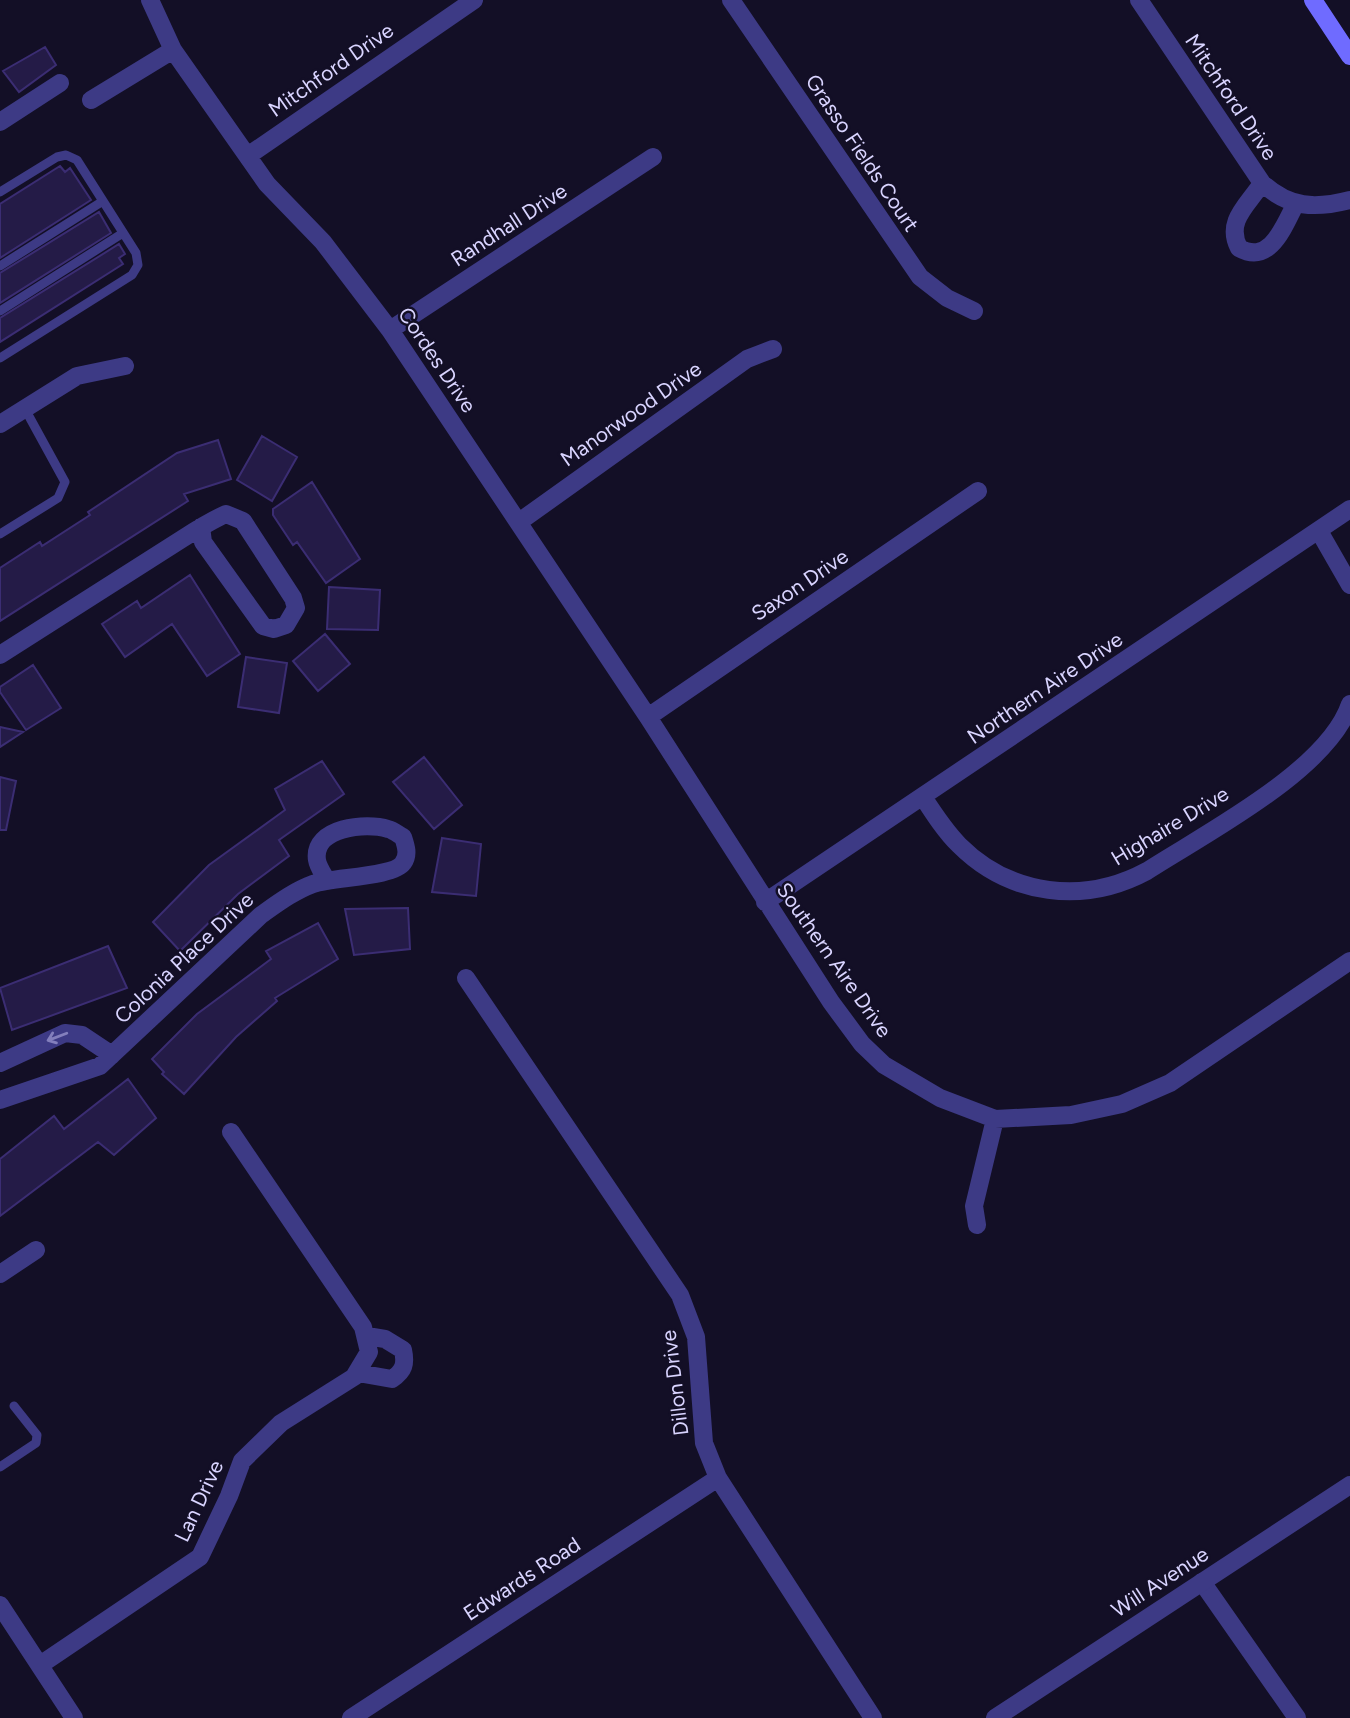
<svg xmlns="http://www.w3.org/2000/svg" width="1350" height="1718" font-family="Figtree,sans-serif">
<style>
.building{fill:#241b47;stroke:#3b2d73;stroke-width:2}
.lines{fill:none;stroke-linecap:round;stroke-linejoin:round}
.service{stroke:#3d3a85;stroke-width:9}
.minor{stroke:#3d3a85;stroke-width:18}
.tertiary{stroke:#3d3a85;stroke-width:18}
.secondary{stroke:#6f6bff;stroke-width:18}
.oneway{stroke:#837fbc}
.labels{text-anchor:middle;stroke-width:5;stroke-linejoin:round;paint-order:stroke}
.street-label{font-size:21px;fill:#d9d4ff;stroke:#130f26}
</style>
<rect width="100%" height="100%" fill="#130f26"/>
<!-- building -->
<path class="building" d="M45 47 56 65 19 92 3 71Z
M60 166 65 172 70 168 91 200 0 258V204Z
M99 212 111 233 0 303V273Z
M119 244 125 254 119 258 123 264 0 342V318Z
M262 436 297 457 272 501 237 480Z
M218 440 231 479 184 494 188 501 0 621V568L40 542 42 546 90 515 88 512 177 453Z
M312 482 360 559 326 583 297 542 293 545 273 515V509Z
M190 575 240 654 207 676 172 624 125 657 102 624 137 601 141 608Z
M329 587 380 590 378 630 327 629Z
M325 634 350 664 318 691 293 661Z
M246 657 287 663 279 713 238 707Z
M33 665 61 708 26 730 0 692V687Z
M0 727 23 732 0 747Z
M424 757 462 805 434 829 393 782Z
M322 761 344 794 279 840 289 856 238 894 180 951 153 922 209 865 285 810 275 789Z
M0 777 16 781 6 830H0Z
M442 838 481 844 476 896 432 892Z
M408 908 410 949 354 955 345 909Z
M318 923 338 959 275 998 277 1001 236 1037 184 1094 162 1074 164 1072 152 1059 197 1014 271 959 266 951Z
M108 946 127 988 12 1030 0 988Z
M128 1079 156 1118 114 1155 98 1142 0 1216V1159L54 1116 64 1129Z"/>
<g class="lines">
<!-- service -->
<path class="service" d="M0 192 57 157 66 155 77 160 136 253 138 265 132 275 0 358
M0 266 103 201
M0 311 123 233
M0 534 58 498 65 482 25 409
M0 1467 36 1443 37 1435 14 1406"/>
<!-- minor -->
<path class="minor" d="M150 0 173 50 267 184 323 242 390 330 648 717 831 1002 862 1044 884 1065 940 1098 995 1119 1071 1115 1122 1104 1170 1083 1350 961
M731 0 920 277 947 298 974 311
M1139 0 1262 183C1289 208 1315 209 1350 200
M91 100 173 50
M0 122 60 83
M249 155 474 0
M1262 183C1248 205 1225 221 1239 248 1270 265 1283 228 1295 205
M390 330 653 157
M0 424 77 376 125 366
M519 522 747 359 773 349
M1319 531 1350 585
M0 655 182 539C196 530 210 521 226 514L243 521 293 598 296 608 286 625 274 629 263 626 203 542 201 527
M648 717 978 491
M923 797C934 814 945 831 959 845 1010 896 1084 905 1147 871 1206 833 1328 770 1350 704
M765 902 1350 509
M466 978 680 1295 696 1337 704 1443 718 1478 873 1718
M0 1063 65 1033 82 1035 112 1055
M0 1100 100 1066 261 915C278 903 294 891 313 884 332 877 394 877 403 863 409 855 406 846 403 837 399 835 393 830 388 829 367 822 312 827 317 860 318 867 324 875 327 881
M977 1225 974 1206 995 1119
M0 1274 36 1250
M358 1373 392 1379C404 1371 406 1364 403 1350L385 1339 367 1336
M1202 1582 1297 1718
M0 1605 74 1718
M40 1665 200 1557 229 1496 242 1461 281 1423 354 1377 369 1352 363 1327 231 1132
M351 1718 718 1478"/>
<!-- tertiary -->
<path class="tertiary" d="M995 1718 1350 1485"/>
<!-- secondary -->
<path class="secondary" d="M1313 0 1350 56"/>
</g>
<!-- one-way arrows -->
<defs><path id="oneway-shaft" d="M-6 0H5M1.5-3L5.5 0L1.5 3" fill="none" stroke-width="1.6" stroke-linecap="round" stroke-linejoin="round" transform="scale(1.75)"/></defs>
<use class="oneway" href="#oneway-shaft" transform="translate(57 1037) rotate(159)"/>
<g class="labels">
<!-- street labels -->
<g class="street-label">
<text transform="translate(331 70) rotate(-35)" y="7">Mitchford Drive</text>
<text transform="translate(1231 97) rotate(56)" y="7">Mitchford Drive</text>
<text transform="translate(862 153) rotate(56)" y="7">Grasso Fields Court</text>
<text transform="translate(509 225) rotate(-33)" y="7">Randhall Drive</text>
<text transform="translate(437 360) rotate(56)" y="7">Cordes Drive</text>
<text transform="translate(631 414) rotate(-35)" y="7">Manorwood Drive</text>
<text transform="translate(800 585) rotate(-34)" y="7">Saxon Drive</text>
<text transform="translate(1045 688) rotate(-34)" y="7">Northern Aire Drive</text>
<text transform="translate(1170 826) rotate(-31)" y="7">Highaire Drive</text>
<text transform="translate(184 958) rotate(-43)" y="7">Colonia Place Drive</text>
<text transform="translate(834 960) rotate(55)" y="7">Southern Aire Drive</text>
<text transform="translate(675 1383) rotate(-97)" y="7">Dillon Drive</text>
<text transform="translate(199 1501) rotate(-65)" y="7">Lan Drive</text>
<text transform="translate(522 1579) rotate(-33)" y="7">Edwards Road</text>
<text transform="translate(1160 1582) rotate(-33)" y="7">Will Avenue</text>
</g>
</g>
</svg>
